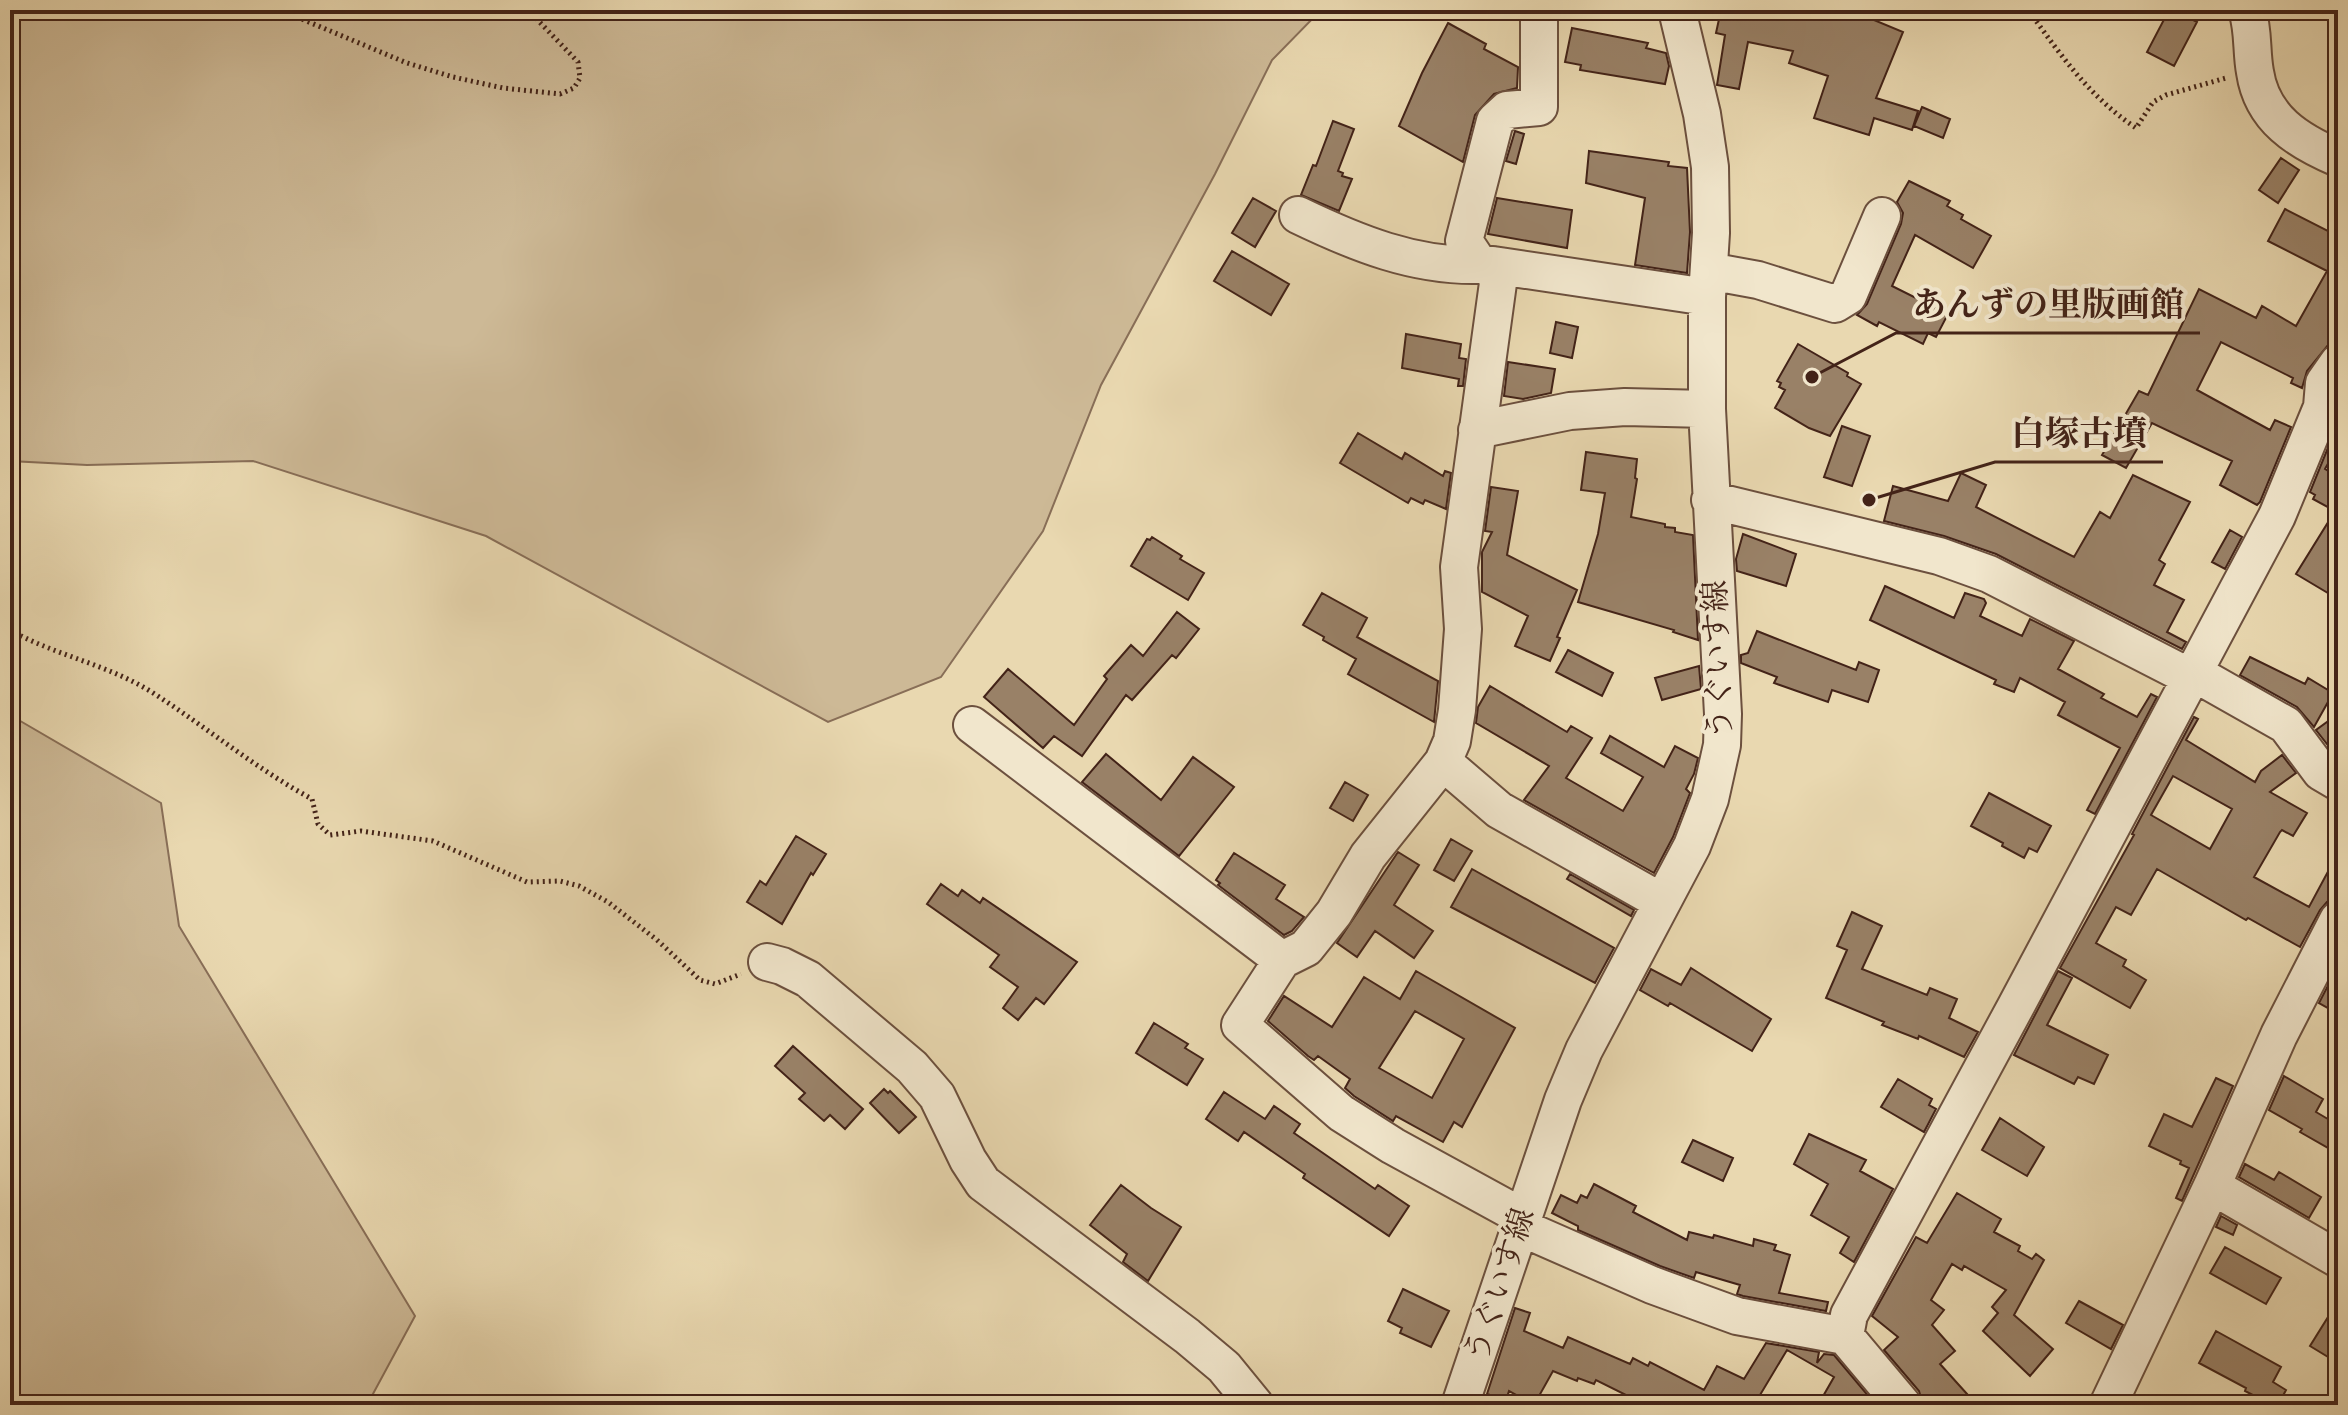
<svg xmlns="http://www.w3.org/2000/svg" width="2348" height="1415" font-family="'Gentium Book Plus','Noto Serif JP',serif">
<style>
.green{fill:#cdb996;stroke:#886e57;stroke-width:2}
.building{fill:#998167;stroke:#432318;stroke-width:2;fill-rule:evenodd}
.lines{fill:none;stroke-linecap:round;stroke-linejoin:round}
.minor-casing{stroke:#6c503e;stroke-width:40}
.path{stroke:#432318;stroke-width:5;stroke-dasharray:2 4;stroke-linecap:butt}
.minor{stroke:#f1e6cc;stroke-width:36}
.labels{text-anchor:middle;stroke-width:8;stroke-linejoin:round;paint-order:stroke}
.street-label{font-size:32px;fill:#432318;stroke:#f1e6cc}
.leader{fill:none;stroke:#432318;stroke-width:3}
.callout-dot{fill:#432318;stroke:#f1e6cc;stroke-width:3}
.callout-label{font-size:34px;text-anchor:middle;font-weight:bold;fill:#432318;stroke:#f1e6cc;stroke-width:8;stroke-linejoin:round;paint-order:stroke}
</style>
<rect width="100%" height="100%" fill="#e9d8b0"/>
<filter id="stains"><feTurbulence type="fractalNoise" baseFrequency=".0025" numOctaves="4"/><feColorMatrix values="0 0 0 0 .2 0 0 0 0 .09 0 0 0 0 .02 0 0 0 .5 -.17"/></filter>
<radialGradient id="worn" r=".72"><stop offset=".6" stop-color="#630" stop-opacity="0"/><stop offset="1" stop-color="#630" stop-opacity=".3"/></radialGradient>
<!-- green -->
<path class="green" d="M10 10H1321L1272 60 1215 174 1101 385 1043 531 941 677 828 722 486 536 253 461 87 465 10 461Z
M10 715 161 803 179 926 415 1316 367 1405H10Z"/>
<!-- building -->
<path class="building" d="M1721 10H1850L1903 32 1876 98 1918 111 1912 130 1874 118 1869 135 1814 118 1828 76 1789 63 1793 51 1748 42 1739 89 1717 85 1725 35 1716 33Z
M2169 10H2175L2197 22 2174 66 2147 52Z
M1448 23 1486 44 1484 49 1518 67 1517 88 1494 94 1475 115 1463 162 1399 126 1422 73Z
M1572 28 1648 43 1646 48 1666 53 1669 66 1665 84 1580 70 1581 65 1565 62Z
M1922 107 1950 119 1943 138 1914 126Z
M1333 121 1354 129 1338 171 1343 173 1342 176 1352 179 1339 211 1301 195 1313 165 1316 166Z
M1515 131 1524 134 1516 164 1506 161Z
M1589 151 1669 162 1668 166 1687 168 1690 232 1687 273 1635 265 1645 198 1586 183Z
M2281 158 2299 170 2278 203 2259 190Z
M1909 181 1950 201 1947 206 1963 215 1961 219 1991 236 1973 268 1915 235 1892 286 1948 314 1936 337 1928 333 1923 344 1879 322 1877 326 1857 315 1867 304 1901 224 1903 213 1897 202Z
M1253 198 1276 211 1255 247 1232 233Z
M1497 198 1572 210 1567 248 1488 234Z
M2285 209 2338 236V322L2329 344 2307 371 2302 388 2291 383 2293 378 2221 342 2197 390 2270 430 2275 420 2291 427 2260 502 2257 505 2220 485 2232 461 2152 423 2126 468 2102 455 2139 391 2148 395 2199 289 2256 318 2262 306 2296 326 2327 271 2268 241Z
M1232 251 1289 284 1271 315 1214 281Z
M1556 322 1578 327 1572 358 1550 353Z
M1406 334 1461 344 1459 358 1466 359 1463 386H1458L1459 379 1402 368Z
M1798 344 1848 373 1847 376 1861 384 1830 436 1809 428 1775 408 1785 390 1779 387 1781 383 1777 381Z
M1508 362 1555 369 1551 393 1523 399 1504 396Z
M2338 423V446L2325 469 2338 477V599L2296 574 2335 511 2313 499 2315 495 2310 492Z
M1842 426 1870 436 1852 486 1824 477Z
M1358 433 1402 459 1405 453 1443 476 1445 471 1451 473 1446 509 1425 500 1423 504 1411 498 1408 503 1340 463Z
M1586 452 1637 459 1635 478 1637 479 1631 517 1665 524V527L1675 528V532L1693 535 1698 640 1673 632 1674 630 1578 602 1598 534 1605 493 1581 490Z
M1961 473 1986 485 1976 507 2074 557 2100 512 2110 518 2133 475 2190 502 2159 560 2165 564 2154 585 2184 600 2167 632 2186 642 2182 649 1996 554 1944 536 1884 521 1893 486 1948 501Z
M1491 487 1518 491 1507 555 1577 590 1557 637 1560 638 1550 661 1515 646 1528 616 1482 592V552L1492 532 1485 531Z
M2230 530 2242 537 2225 569 2212 562Z
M1743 534 1796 554 1786 586 1737 571 1736 559Z
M1152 537 1182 556 1180 559 1204 573 1188 600 1131 566 1147 539 1150 540Z
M1885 586 1954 618 1965 593 1984 599 1986 603 1980 616 2022 636 2030 619 2074 641 2058 669 2104 694 2101 698 2137 717 2151 694 2157 697 2095 814 2087 810 2120 748 2058 715 2065 702 2020 678 2014 692 1994 684 1996 680 1870 620Z
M1322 593 1367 618 1357 637 1438 681 1434 722 1348 674 1356 659 1323 640 1324 637 1303 625Z
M1177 612 1199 629 1176 658 1172 655 1132 700 1126 695 1082 756 1054 736 1043 748 984 697 1008 669 1074 725 1107 679 1104 676 1131 645 1143 656Z
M1757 631 1856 670 1859 662 1879 670 1868 702 1832 690 1828 702 1774 683 1777 677 1741 663V655L1748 653Z
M1568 650 1613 673 1602 696 1556 672Z
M2250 657 2305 684 2308 678 2333 693 2314 727 2297 707 2240 675Z
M1699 666 1701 689 1662 700 1655 678Z
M1490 686 1567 732 1571 726 1592 738 1566 778 1623 811 1643 777 1601 753 1610 736 1664 767 1675 746 1698 758 1694 774 1686 789 1690 793 1673 837 1654 873 1524 800 1549 766 1476 723 1478 707Z
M2338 714V758L2316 730Z
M2194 717 2198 719 2186 740 2255 782 2261 771 2282 755 2296 773 2270 792 2307 813 2293 836 2282 830 2280 832 2254 877 2309 907 2338 853V899L2327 902 2320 910 2300 947 2248 918 2246 920 2157 869 2131 915 2116 907 2096 943 2126 960 2123 966 2146 980 2130 1008 2060 968 2134 835 2132 834ZM2173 776 2232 809 2210 849 2151 815Z
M1106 754 1161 800 1193 757 1234 787 1179 856 1082 782Z
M1345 782 1368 795 1353 821 1330 808Z
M1989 793 2051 826 2037 852 2029 848 2024 858 2002 846 2003 843 1971 826Z
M796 836 826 854 813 875 811 873 782 924 747 902 760 881 766 885Z
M1451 839 1472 851 1454 881 1434 870Z
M1398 852 1419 865 1394 905 1433 931 1414 958 1375 931 1357 957 1337 943Z
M1234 853 1285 885 1276 899 1304 917 1292 931 1284 935 1218 885 1220 883 1216 880Z
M1472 869 1614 948 1595 983 1451 907Z
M1570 874 1634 910 1631 916 1567 879Z
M941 884 958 896 962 890 980 903 983 898 1077 962 1044 1004 1036 998 1018 1020 1003 1008 1018 987 990 967 999 955 927 904Z
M1852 912 1882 926 1862 969 1927 995 1930 988 1957 999 1949 1018 1978 1032 1964 1057 1919 1036 1918 1039 1882 1025 1884 1022 1826 998 1847 950 1837 946Z
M2338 966V988L2328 1008 2319 1003Z
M1691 968 1771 1019 1752 1051 1670 1003 1668 1006 1640 990 1651 969 1681 985Z
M1416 971 1515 1028 1462 1127 1454 1122 1443 1142 1396 1116 1393 1121 1354 1096 1345 1088 1350 1079 1318 1056 1314 1060 1308 1056 1268 1021 1284 996 1332 1027 1364 977 1400 999ZM1415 1011 1464 1039 1432 1098 1379 1068Z
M2058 971 2072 978 2047 1025 2108 1055 2094 1084 2078 1077 2074 1084 2014 1055Z
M1154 1023 1188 1044 1185 1048 1203 1059 1187 1085 1136 1053Z
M793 1046 863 1109 845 1129 830 1115 824 1121 799 1099 805 1093 775 1066Z
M2284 1076 2323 1099 2316 1112 2338 1125V1134L2330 1149 2300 1132 2302 1129 2269 1110Z
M2216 1078 2233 1086 2182 1201 2176 1198 2189 1168 2180 1164 2181 1161 2149 1146 2164 1114 2192 1127Z
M1898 1079 1932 1099 1929 1105 1936 1109 1924 1132 1881 1107Z
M884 1089 888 1093 890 1091 916 1117 899 1133 870 1103Z
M1224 1092 1265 1119 1274 1106 1300 1124 1294 1133 1375 1189 1378 1185 1409 1206 1389 1236 1303 1178 1305 1174 1244 1132 1238 1141 1206 1119Z
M2000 1118 2044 1147 2027 1176 1982 1150Z
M1809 1134 1866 1160 1860 1171 1893 1189 1854 1262 1840 1253 1849 1237 1811 1215 1828 1184 1794 1164Z
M1693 1140 1733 1158 1723 1181 1682 1162Z
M2245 1164 2274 1180 2279 1172 2321 1197 2309 1218 2239 1177Z
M1594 1184 1636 1206 1633 1212 1687 1240 1689 1232 1713 1238 1714 1235 1753 1246 1754 1239 1776 1245 1774 1250 1790 1255 1779 1293 1828 1302 1826 1311 1743 1296 1737 1294 1740 1285 1696 1272 1694 1278 1660 1266 1578 1230V1226L1552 1213 1561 1195 1577 1203 1581 1195 1587 1198Z
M1121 1185 1151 1208 1181 1227 1148 1281 1123 1262 1127 1254 1090 1225Z
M1957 1193 2001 1219 1994 1232 2020 1246 2018 1251 2032 1259 2036 1254 2044 1260 2014 1315 2053 1349 2030 1376 1983 1331 1998 1313 1992 1307 2006 1290 1964 1266 1962 1270 1952 1264 1931 1300 1944 1310 1932 1325 1955 1351 1940 1364 1977 1405H1923L1919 1391 1884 1350 1898 1337 1872 1316 1916 1237 1927 1243Z
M2221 1216 2237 1225 2233 1235 2216 1227Z
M2225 1247 2281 1278 2266 1304 2210 1273Z
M1403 1289 1449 1311 1431 1347 1400 1333 1402 1328 1388 1321Z
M2079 1301 2123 1325 2111 1349 2066 1323Z
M2338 1301V1363L2310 1346Z
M1515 1308 1530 1313 1524 1331 1563 1348 1568 1337 1630 1364 1633 1358 1648 1366 1650 1362 1704 1390 1717 1366 1744 1379 1766 1343 1819 1352 1817 1363 1824 1354 1834 1355 1876 1405H1818L1834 1377 1787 1350 1754 1405H1646L1596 1380 1594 1384 1578 1378 1577 1381 1553 1371 1534 1405 1509 1391 1506 1400 1487 1394Z
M2216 1331 2281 1367 2273 1382 2286 1390 2278 1405H2272L2245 1391 2246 1388 2199 1363Z"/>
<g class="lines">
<defs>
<path id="minor" d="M1539 10V107L1507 110 1495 121 1464 241 1480 265H1493L1498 283 1459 567 1463 629 1457 710 1452 741 1443 762 1368 856 1334 913 1306 948 1282 960 1240 1025 1341 1113 1393 1146 1510 1210 1531 1232 1652 1285 1737 1316 1845 1336 1903 1405
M2247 10C2254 31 2251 51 2255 72 2262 119 2298 141 2338 158
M1298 215C1356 243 1415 267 1480 265
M1493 265 1707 297
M1709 271 1758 280 1835 304 1848 296 1882 216
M1477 430 1570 411 1625 407 1707 409
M1710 500 1939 556 1989 574 2182 673 2203 678 2286 725 2321 772 2338 782
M972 725 1282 960
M1443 762 1499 810 1662 902
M767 962 782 966 808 979 912 1067 937 1096 968 1160 983 1183 1187 1336 1224 1367 1255 1405
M2212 1186 2338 1259
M1845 1336 1849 1315 2016 1006 2277 516 2322 407 2324 383 2338 363
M1460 1405 1563 1100 1584 1050 1692 846 1710 799 1722 745 1723 714 1707 409V297L1711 233 1710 167 1702 114 1677 10
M2108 1405 2212 1186 2279 1035 2338 920"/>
</defs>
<!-- minor casing -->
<use href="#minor" class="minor-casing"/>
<!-- path -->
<path class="path" d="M280 10 407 63 453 77 503 88 560 94 574 88 580 78 578 62 528 10
M2023 10 2031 14C2063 58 2090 97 2136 128L2153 102 2166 95 2226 78
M10 630C54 655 106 664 150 691 205 726 255 768 312 799L318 824 330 835 361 831 433 841 527 882 560 881 579 886 608 902 657 940 700 980 715 984 741 974"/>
<!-- minor -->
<use href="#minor" class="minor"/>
</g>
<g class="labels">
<!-- street labels -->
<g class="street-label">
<text transform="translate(1717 660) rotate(-92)" y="11">うぐいす線</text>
<text transform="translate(1499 1285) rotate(-72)" y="11">うぐいす線</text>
</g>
</g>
<!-- callouts -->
<path class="leader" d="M1812 377L1896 333H2200M1869 500L1995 462H2163"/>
<g class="callout-dot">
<circle cx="1812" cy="377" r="8"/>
<circle cx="1869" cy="500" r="8"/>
</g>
<g class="callout-label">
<text x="2048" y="316">あんずの里版画館</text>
<text x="2079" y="445">白塚古墳</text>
</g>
<!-- margin -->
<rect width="2348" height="1415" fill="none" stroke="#e9d8b0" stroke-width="40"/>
<rect x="12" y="12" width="2324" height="1391" fill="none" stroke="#432318" stroke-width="4"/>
<rect x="20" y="20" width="2308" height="1375" fill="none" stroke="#432318" stroke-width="2"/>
<rect width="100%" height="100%" filter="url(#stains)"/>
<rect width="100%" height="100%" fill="url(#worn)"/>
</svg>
